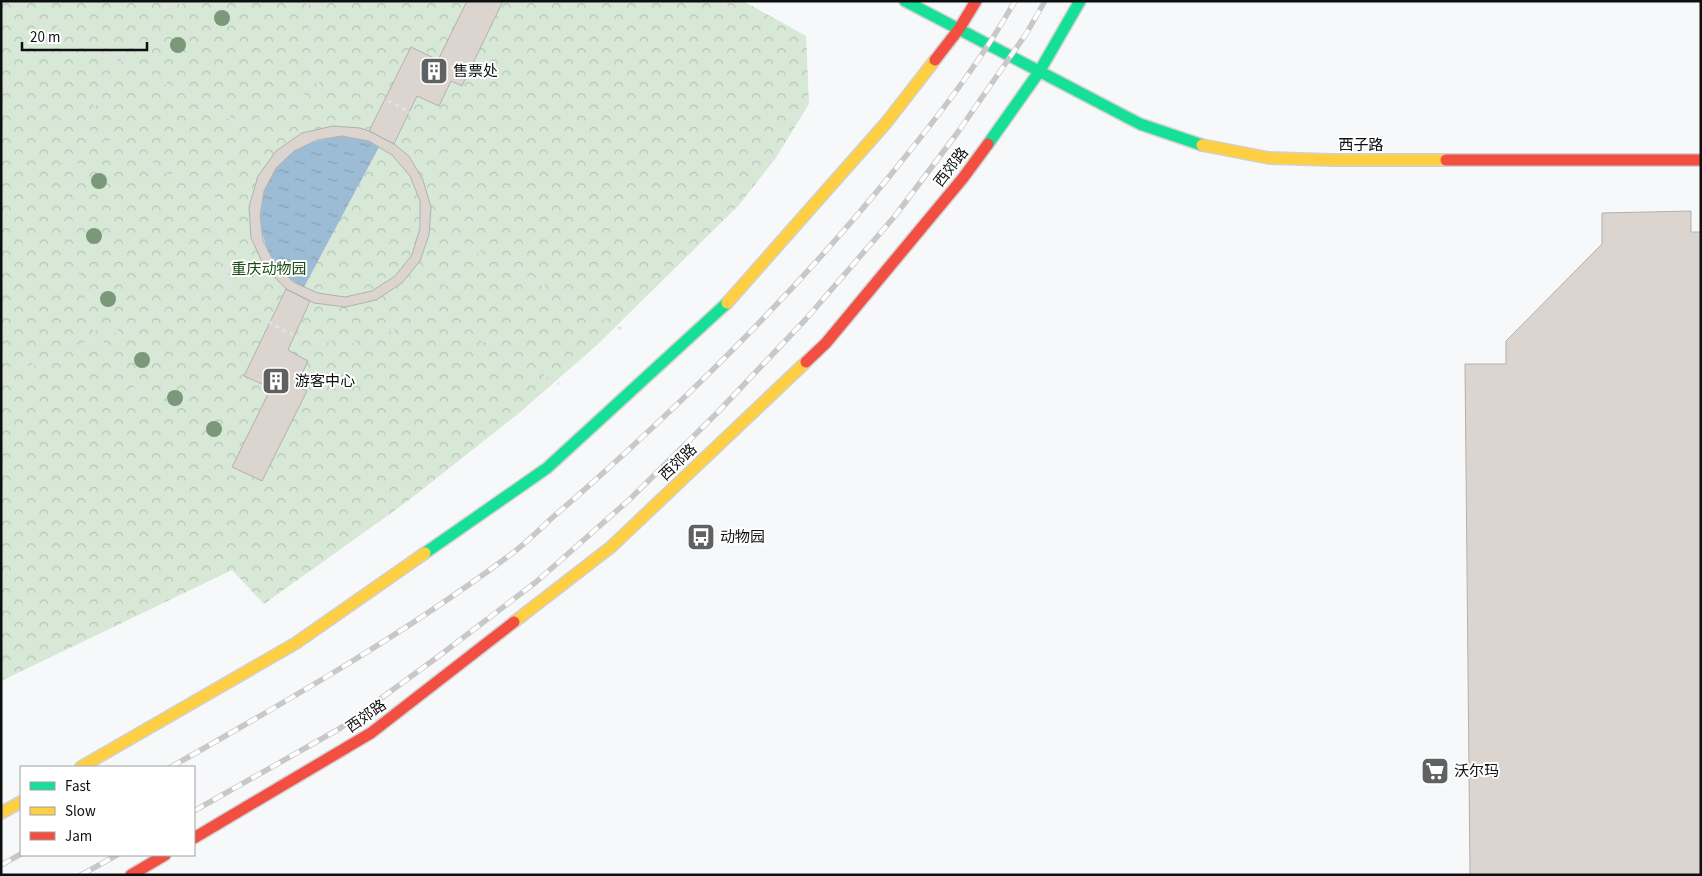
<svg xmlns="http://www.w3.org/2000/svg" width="1702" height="876" font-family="'Source Sans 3','Noto Sans SC',sans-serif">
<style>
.park{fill:url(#park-crowns)}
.water{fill:url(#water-ripples)}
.building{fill:#dcd4cf;stroke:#b1b1b1;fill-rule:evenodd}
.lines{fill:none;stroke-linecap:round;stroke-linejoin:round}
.fast-casing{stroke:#d0d1d2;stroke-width:14}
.slow-casing{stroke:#d0d1d2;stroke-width:14}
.jam-casing{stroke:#d0d1d2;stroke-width:14}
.path{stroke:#e1e1e2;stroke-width:3;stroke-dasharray:4 4;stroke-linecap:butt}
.fast{stroke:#16e098;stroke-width:11}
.slow{stroke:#ffcf43;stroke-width:11}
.jam{stroke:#f24e42;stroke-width:11}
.rail-casing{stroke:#c8c8c9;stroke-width:5.5}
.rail{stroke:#fff;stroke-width:4;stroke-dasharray:11;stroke-linecap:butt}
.tree{fill:#7c987a}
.labels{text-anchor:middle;stroke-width:4;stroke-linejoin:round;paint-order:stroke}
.poi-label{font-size:15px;fill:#0d0f10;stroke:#fff;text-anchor:start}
.street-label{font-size:15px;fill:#0d0f10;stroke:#fff}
.park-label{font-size:15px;fill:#184911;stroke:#fff}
</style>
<defs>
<pattern id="park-crowns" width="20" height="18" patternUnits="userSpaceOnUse" patternTransform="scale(1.25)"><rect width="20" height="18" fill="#d7e8d6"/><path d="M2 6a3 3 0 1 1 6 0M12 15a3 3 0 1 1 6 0" fill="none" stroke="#b7c6b7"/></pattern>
<pattern id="water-ripples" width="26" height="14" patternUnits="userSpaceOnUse" patternTransform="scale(1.25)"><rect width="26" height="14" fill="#9cbcd5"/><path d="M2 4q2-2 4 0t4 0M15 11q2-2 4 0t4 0" fill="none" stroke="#85a0b6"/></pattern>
</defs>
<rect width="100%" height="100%" fill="#f6f8fa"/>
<!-- park -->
<path class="park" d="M1 1H743L806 36 809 104 775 159 739 205 597 345 518 414 405 503 264 604 232 570 1 681Z"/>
<!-- water -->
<path class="water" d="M342 136 369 141 379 147 304 287C251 263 245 181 295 150 310 141 325 139 342 136Z"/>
<!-- building -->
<path class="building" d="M467 1H503L462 86 451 81 439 106 417 96 394 144 369 131 411 47 438 60Z
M333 126 360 128 369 131 394 144 409 156 423 180 431 207 429 235 420 261 402 283 376 300 345 307 314 303 286 289 264 266 251 238 249 207 258 176 276 151 302 133ZM342 136 369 141 392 155 410 176 420 201V228L412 255 395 276 372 291 345 297 318 293 293 282 275 264 263 241 260 216 264 191 276 168 294 151 317 140Z
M1691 211V232H1701V875H1470L1465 364H1506V341L1602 244V213Z
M286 289 310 301 288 350 308 361 296 386 307 391 262 481 232 467 271 388 244 376Z"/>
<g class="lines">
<defs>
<path id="fast" d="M905 1 1140 124 1202 145
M988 144 1039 72 1080 1
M425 553 547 468 727 303"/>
<path id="slow" d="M1202 145 1269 158 1332 160H1446
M727 303 886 123 935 60
M514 622 611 547 806 362
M81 767 296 643 425 553
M1 813 21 802"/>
<path id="jam" d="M935 60 959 29 976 1
M1446 160H1701
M806 362 826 343 963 178 988 144
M194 838 371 733 514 622
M131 875 165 855"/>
</defs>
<!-- fast casing -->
<use href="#fast" class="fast-casing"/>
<!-- slow casing -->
<use href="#slow" class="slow-casing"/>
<!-- jam casing -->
<use href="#jam" class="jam-casing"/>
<!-- path -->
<path class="path" d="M7 1 118 58 249 128
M307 1 319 91
M723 17 732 1
M1 86 214 196
M213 217a126 126 0 1 1 252 0a126 126 0 1 1-252 0Z
M463 244 554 291 621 329
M425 309 519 360 559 384
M1 369 25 368 232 284
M135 391 99 338 88 319 69 237 83 129 118 58 177 5 186 1"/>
<!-- fast -->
<use href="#fast" class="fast"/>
<!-- slow -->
<use href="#slow" class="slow"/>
<!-- jam -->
<use href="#jam" class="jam"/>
<defs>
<path id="rail" d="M171 767C287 701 403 635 510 555 525 544 539 530 553 517 587 488 620 458 652 428 741 345 825 257 901 162 942 111 983 58 1015 1
M194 811 339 729 439 656 536 582 629 500 717 413 806 319 895 216 958 132 1026 34 1045 1
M1 865 21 854
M81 875 117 855"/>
</defs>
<!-- rail casing -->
<use href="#rail" class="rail-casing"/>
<!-- rail -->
<use href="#rail" class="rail"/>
</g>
<!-- trees -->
<g class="tree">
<circle cx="222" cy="18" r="8"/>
<circle cx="178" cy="45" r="8"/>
<circle cx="99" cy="181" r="8"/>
<circle cx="94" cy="236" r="8"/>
<circle cx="108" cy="299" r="8"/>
<circle cx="142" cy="360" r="8"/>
<circle cx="175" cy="398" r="8"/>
<circle cx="214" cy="429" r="8"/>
</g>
<!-- icons -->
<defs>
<symbol id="building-square" viewBox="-11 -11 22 22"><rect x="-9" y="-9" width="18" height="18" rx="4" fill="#5f6162" stroke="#fff"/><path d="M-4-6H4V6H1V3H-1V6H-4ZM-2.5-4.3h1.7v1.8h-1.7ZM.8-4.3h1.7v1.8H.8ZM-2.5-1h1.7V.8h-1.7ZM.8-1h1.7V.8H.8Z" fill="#fff"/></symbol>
<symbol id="bus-square" viewBox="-11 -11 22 22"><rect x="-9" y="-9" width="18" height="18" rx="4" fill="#5f6162" stroke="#fff"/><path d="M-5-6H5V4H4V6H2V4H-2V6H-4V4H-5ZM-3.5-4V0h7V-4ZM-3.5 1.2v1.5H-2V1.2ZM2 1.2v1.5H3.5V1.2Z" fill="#fff"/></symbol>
<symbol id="supermarket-square" viewBox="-11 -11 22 22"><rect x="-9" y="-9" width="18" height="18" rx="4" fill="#5f6162" stroke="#fff"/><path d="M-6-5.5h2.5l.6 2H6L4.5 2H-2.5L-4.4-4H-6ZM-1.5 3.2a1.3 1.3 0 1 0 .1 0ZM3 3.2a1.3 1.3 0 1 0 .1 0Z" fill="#fff"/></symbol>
</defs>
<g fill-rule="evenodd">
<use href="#building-square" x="418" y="55" width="32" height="32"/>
<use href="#building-square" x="260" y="365" width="32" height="32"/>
<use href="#bus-square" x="685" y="521" width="32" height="32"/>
<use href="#supermarket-square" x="1419" y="755" width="32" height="32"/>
</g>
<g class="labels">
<!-- poi labels -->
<g class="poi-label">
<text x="453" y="76">售票处</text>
<text x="295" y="386">游客中心</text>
<text x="720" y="542">动物园</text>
<text x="1454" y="776">沃尔玛</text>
</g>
<!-- street labels -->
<g class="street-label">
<text x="1361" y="150">西子路</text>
<text transform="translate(951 167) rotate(-52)" y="5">西郊路</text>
<text transform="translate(678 462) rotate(-44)" y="5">西郊路</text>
<text transform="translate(366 716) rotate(-35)" y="5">西郊路</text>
</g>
<!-- park labels -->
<g class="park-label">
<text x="269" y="274">重庆动物园</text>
</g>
</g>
<!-- border -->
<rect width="1702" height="876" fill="none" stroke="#0d0f10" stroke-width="5"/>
<!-- legend -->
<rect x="20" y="766" width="175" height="90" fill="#ffffff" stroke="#9e9f9f"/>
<rect x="30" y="782" width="25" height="8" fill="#16e098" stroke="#9e9f9f"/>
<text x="65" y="791" font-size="15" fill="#0d0f10">Fast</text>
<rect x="30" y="807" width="25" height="8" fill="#ffcf43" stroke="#9e9f9f"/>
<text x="65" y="816" font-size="15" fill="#0d0f10">Slow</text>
<rect x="30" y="832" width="25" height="8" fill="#f24e42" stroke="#9e9f9f"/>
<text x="65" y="841" font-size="15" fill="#0d0f10">Jam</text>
<!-- scale -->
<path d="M22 42v8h125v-8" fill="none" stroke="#0d0f10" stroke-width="2.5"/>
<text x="30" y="42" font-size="15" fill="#0d0f10" stroke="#ffffff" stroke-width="4" paint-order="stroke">20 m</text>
</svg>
